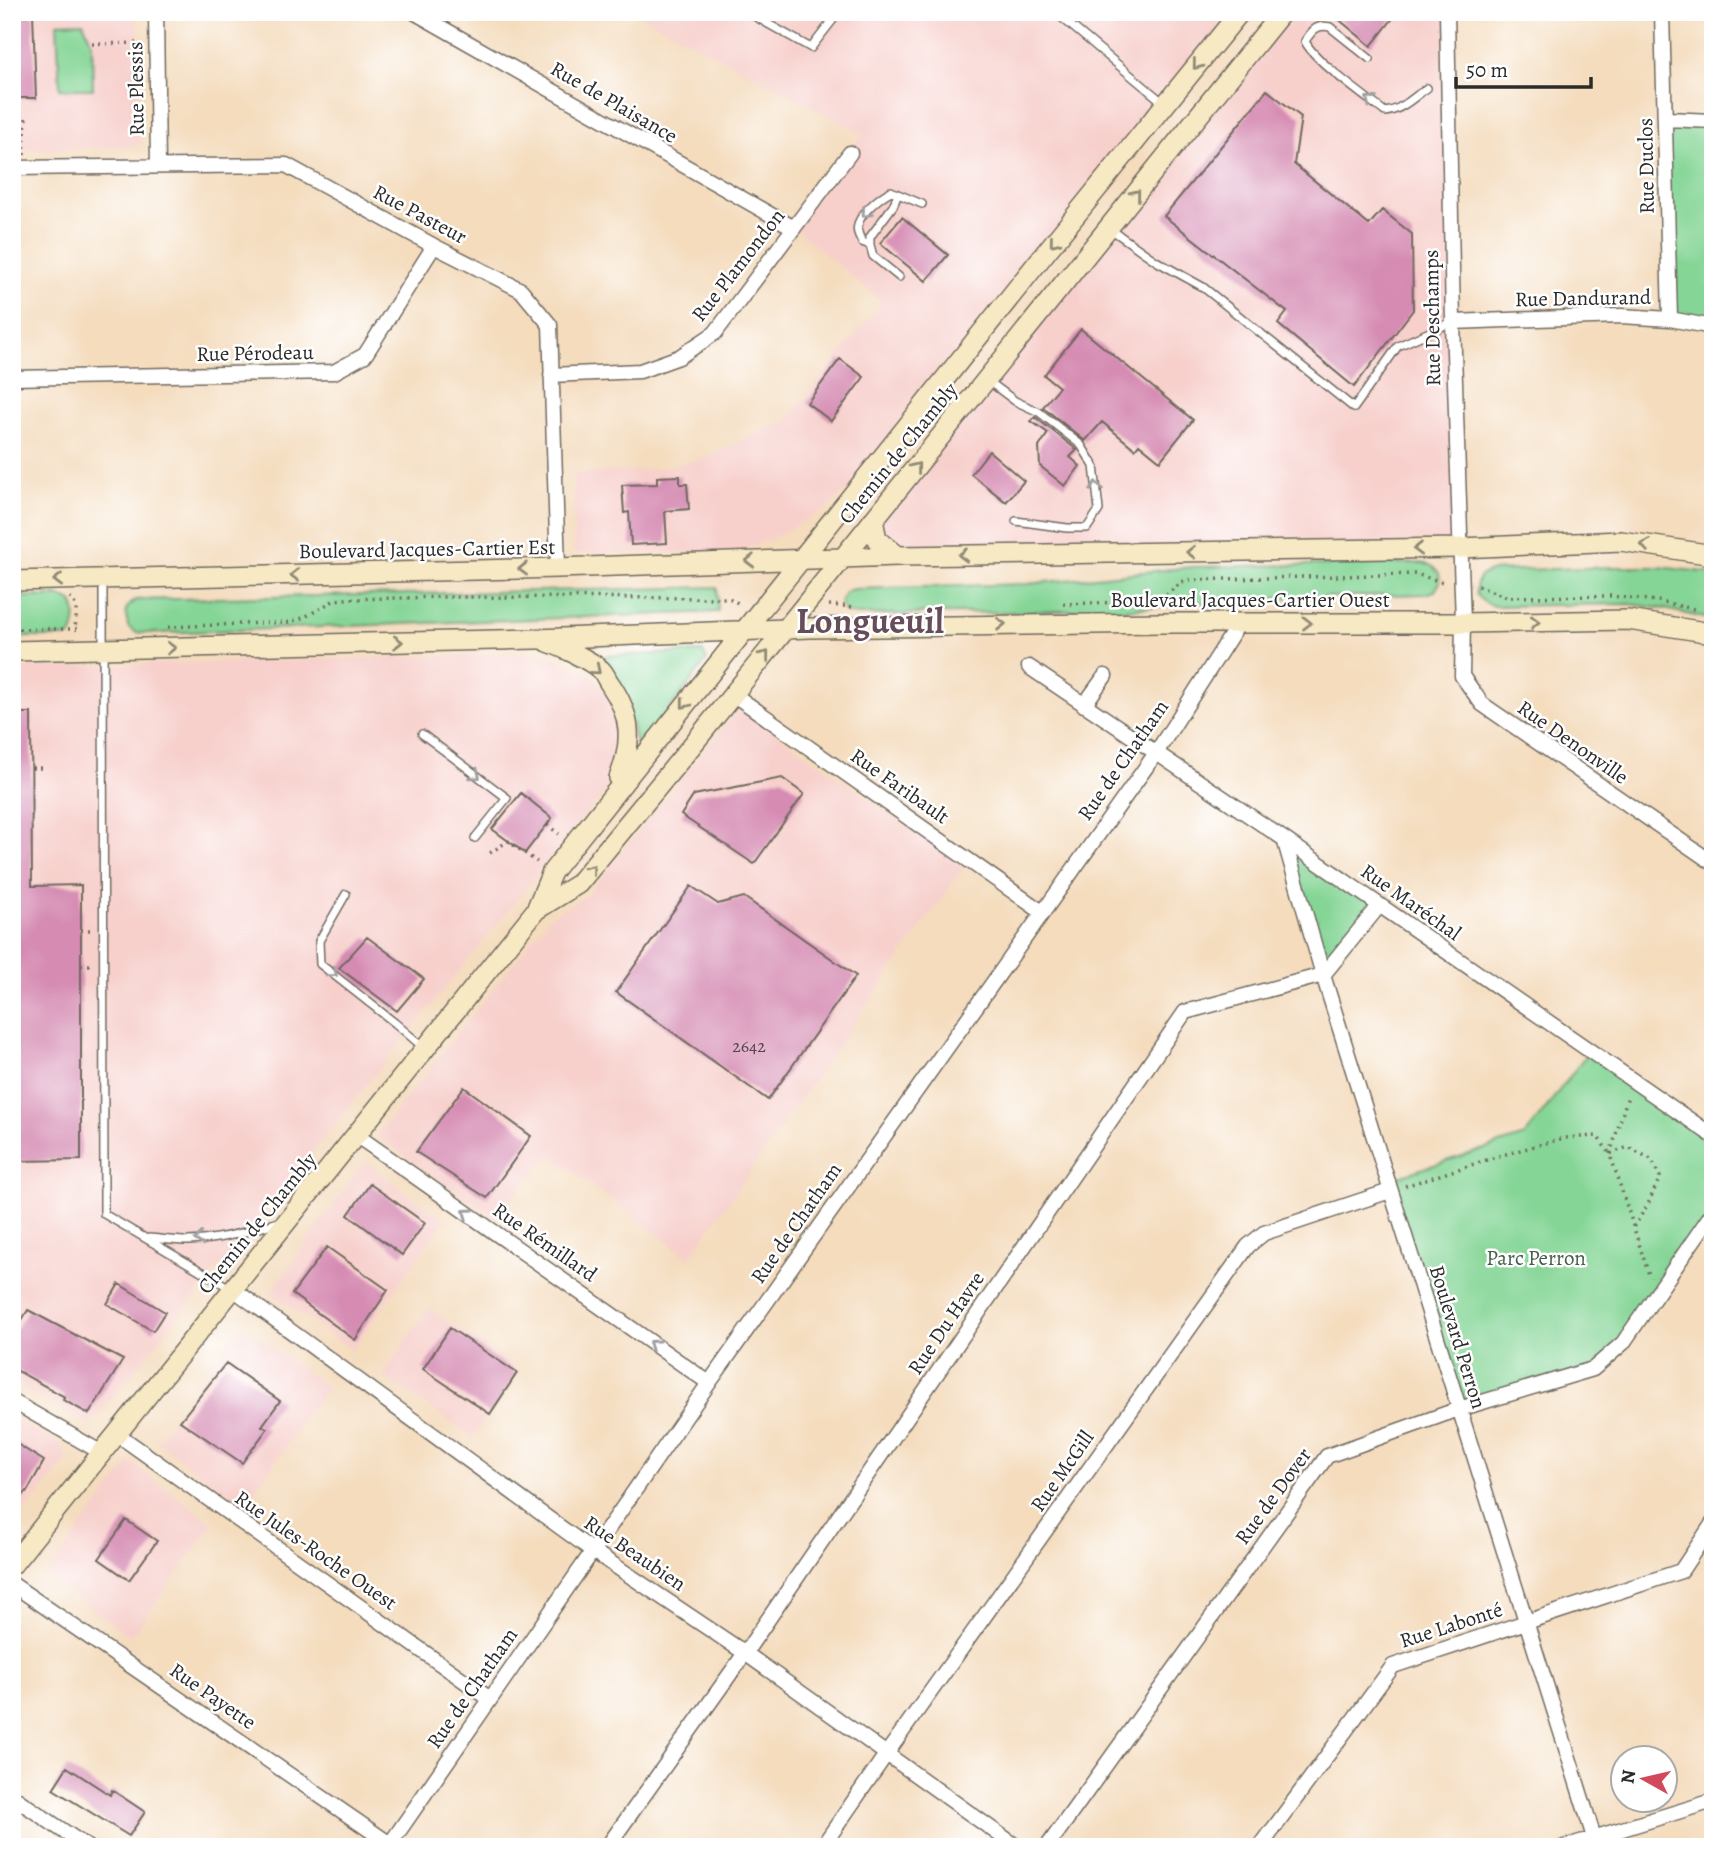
<svg xmlns="http://www.w3.org/2000/svg" width="1725" height="1859" font-family="Alegreya,serif">
<style>
.built{fill:#f7d0cc}
.green{fill:#85d596;stroke:#588060;stroke-width:2}
.building{fill:#d58bb2}
.lines{fill:none;stroke-linecap:round;stroke-linejoin:round}
.service-casing{stroke:#71695e;stroke-width:10}
.minor-casing{stroke:#71695e;stroke-width:17}
.secondary-casing{stroke:#71695e;stroke-width:22}
.path{stroke:#71695e;stroke-width:3.5;stroke-dasharray:2 5;stroke-linecap:butt}
.service{stroke:#fff;stroke-width:7}
.minor{stroke:#fff;stroke-width:14}
.secondary{stroke:#f6e9c3;stroke-width:19}
.oneway{stroke:#908a77}
.oneway2{stroke:#a0a0a0}
.labels{text-anchor:middle;stroke-width:5;stroke-linejoin:round;paint-order:stroke}
.number-label{font-size:18px;fill:#56434d}
.street-label{font-size:21px;fill:#2b2b2b;stroke:#fff}
.park-label{font-size:21px;fill:#465e4b;stroke:#fff}
.town-label{font-size:35px;font-weight:bold;fill:#664d5a;stroke:#fff}
</style>
<rect width="100%" height="100%" fill="#fff"/>
<filter id="ink" filterUnits="userSpaceOnUse"><feTurbulence type="fractalNoise" baseFrequency=".0143" numOctaves="2"/><feDisplacementMap in="SourceGraphic" scale="14" xChannelSelector="R" yChannelSelector="G"/><feConvolveMatrix kernelMatrix="1 2 1 2 8 2 1 2 1" color-interpolation-filters="sRGB"/></filter>
<filter id="wash" filterUnits="userSpaceOnUse"><feTurbulence type="fractalNoise" baseFrequency=".00686" numOctaves="4" result="noise"/><feDisplacementMap in="SourceGraphic" scale="28" xChannelSelector="R" yChannelSelector="G"/><feGaussianBlur stdDeviation="1.57" result="paint"/><feColorMatrix in="noise" values="0 0 0 0 0 0 0 0 0 0 0 0 0 0 0 0 0 1.4 0 .05"/><feComposite in="paint" operator="in"/></filter>
<g filter="url(#wash)">
<rect width="100%" height="100%" fill="#f4dcbd"/>
<!-- built -->
<path class="built" d="M12 12H137L140 146 12 150Z
M635 12H1240L873 468 827 508 776 537 737 552 574 553V474L655 469 703 459 787 420 882 302 794 228 863 134Z
M1282 12H1447L1460 548 898 556 873 520Z
M519 654 537 655 565 661 591 675 610 698 621 726V755L612 783 90 1425 12 1382V668Z
M740 707 964 867 689 1258 551 1155 494 1218 376 1136 551 916 587 895Z
M364 1162 445 1220 352 1350 271 1293Z
M428 1308 518 1369 473 1437 383 1376Z
M241 1325 328 1387 244 1505 157 1442Z
M12 1418 63 1446 68 1459 12 1526Z
M130 1462 214 1524 130 1637 47 1575Z"/>
<!-- green -->
<path class="green" d="M83 22 92 44 93 89H60L57 23Z
M1666 119 1713 121V327L1670 319Z
M1422 563 1432 566 1439 573 1440 582 1435 591 1426 594 1233 600 1116 610 857 615 846 613 840 604 845 592 853 589 1027 584 1192 567Z
M1617 567H1658L1713 573V620L1665 609 1630 604 1495 606C1477 601 1471 594 1480 576L1490 571Z
M717 587 718 612 162 633H137L128 627 126 609 135 600Z
M58 596C63 598 70 599 73 604 78 613 75 630 70 637H12V597Z
M703 652 707 660 637 751 632 725 600 661 604 656Z
M1284 839 1379 906 1323 975Z
M1589 1051 1713 1136V1212L1623 1343 1593 1369 1459 1409 1387 1180 1525 1136Z"/>
<g id="blocks">
<!-- building -->
<path class="building" d="M12 12H33L36 98H12Z
M1330 12H1398L1371 46Z
M1267 90 1301 117 1294 164 1369 225 1382 210 1412 234 1413 310 1354 387 1278 324 1287 312 1164 216Z
M902 217 948 255 926 281 880 243Z
M1081 329 1193 420 1160 461 1139 444 1135 449 1102 422 1085 441 1043 407 1059 387 1044 375Z
M840 359 864 377 831 421 807 403Z
M1035 417 1077 450 1070 457 1080 466 1065 486 1040 466 1039 447 1048 433 1031 421Z
M989 451 1024 481 1006 502 971 474Z
M680 476V484H687L689 509 665 511 667 543 631 545 629 512 624 513 622 485 657 484V477Z
M12 713H31L32 886 81 885V1160L12 1161Z
M782 778 804 794 754 864 681 815 694 795Z
M521 793 552 818 525 853 492 829Z
M691 886 718 904 744 897 856 976 768 1100 616 992Z
M367 937 424 979 397 1011 339 968Z
M464 1087 531 1136 487 1198 416 1152Z
M370 1184 425 1223 402 1255 348 1215Z
M327 1247 388 1290 355 1340 292 1294Z
M119 1284 165 1312 153 1331 107 1304Z
M28 1310 123 1360 89 1414 63 1400 65 1397 12 1368V1336Z
M450 1328 517 1373 490 1414 423 1369Z
M226 1363 280 1401 262 1426 267 1429 242 1463 180 1421Z
M17 1444 44 1461 28 1490 12 1507V1452Z
M126 1520 157 1541 129 1580 99 1559Z
M67 1767 110 1795 112 1790 145 1812 129 1836 53 1789Z"/>
</g>
</g>
<g filter="url(#ink)">
<use href="#blocks" fill-opacity="0" stroke="#71695e" stroke-width="2"/>
<g class="lines">
<defs>
<path id="service" d="M747 12 811 48 839 12
M1055 12 1165 104
M1370 59 1330 27C1316 24 1312 31 1305 41 1313 60 1366 97 1385 112 1402 110 1414 97 1427 88
M1109 228 1156 261 1203 287 1354 408 1398 346 1452 322
M870 245 862 242C859 236 856 231 858 225 860 213 881 196 891 191L898 194
M899 277 873 256 870 245V237L893 206 898 194 922 204
M987 380 1015 401 1039 412 1081 445 1094 466 1099 510 1087 528H1067L1016 521
M103 581 104 1214 230 1288
M422 734 507 798 475 838
M346 894 319 941 320 964 395 1023 423 1047
M149 1238C162 1239 175 1241 188 1241 220 1240 252 1231 281 1221"/>
<path id="minor" d="M156 12 158 166
M414 12 794 228
M1447 12 1453 322 1463 623 1462 676 1482 704 1713 863
M1662 12 1670 319
M1666 119 1713 121
M12 168 286 165 434 246 521 290 550 325 558 568
M1453 322 1621 316 1670 319 1713 327
M551 375 640 371 679 357 715 333 850 153
M12 378 334 372 365 355 434 246
M1029 667 1284 839 1713 1136
M733 694 1042 912
M1084 705 1105 676
M1284 839 1323 975 1597 1847
M356 1135 709 1383
M233 1289 593 1551 745 1653 1017 1847
M12 1401 102 1453
M117 1434 490 1699
M12 1584 390 1844
M12 1796 87 1847
M388 1847 709 1383 1156 753 1239 623
M607 1847 745 1653 1185 1012 1323 975 1379 906
M822 1847 887 1753 1248 1246 1264 1233 1390 1191
M1047 1847 1327 1456 1459 1409 1593 1369 1623 1343 1713 1212
M1260 1847 1393 1666 1681 1571 1713 1523
M1564 1847 1713 1801"/>
<path id="secondary" d="M873 520 877 539 898 556
M12 581 558 568 898 556 1460 548 1621 541 1713 555
M548 642C562 647 590 660 601 670 605 674 607 680 610 684 632 716 633 742 619 778
M12 651 537 639 810 628 1160 623H1463L1628 620 1699 631 1713 635
M536 910 578 884 694 743 1282 12
M12 1565 536 910 552 872 1042 257 1240 12"/>
</defs>
<!-- service casing -->
<use href="#service" class="service-casing"/>
<!-- minor casing -->
<use href="#minor" class="minor-casing"/>
<!-- secondary casing -->
<use href="#secondary" class="secondary-casing"/>
<!-- path -->
<path class="path" d="M92 44 140 43
M24 155 26 115
M1478 586 1507 597 1610 596 1658 601 1698 610
M70 597C79 606 76 617 75 629
M1063 604 1158 601 1182 582 1188 580 1415 574 1446 583
M829 605 856 607
M168 627 288 622 303 618 335 600 345 599 448 597 725 598 731 599 741 605
M12 629H77
M32 768H45
M547 825 559 834
M490 853 508 841 537 862
M81 930H93
M81 965H91
M1610 1154 1628 1096
M1405 1186 1499 1156 1564 1138 1597 1136 1610 1154
M1634 1227 1648 1204 1660 1177 1651 1159 1628 1147 1610 1154 1650 1278
M223 1263 232 1248"/>
<!-- service -->
<use href="#service" class="service"/>
<!-- minor -->
<use href="#minor" class="minor"/>
<!-- secondary -->
<use href="#secondary" class="secondary"/>
</g>
<!-- one-way arrows -->
<defs><path id="oneway-chevron" d="M-2-3.5L2.5 0L-2 3.5" fill="none" stroke-width="1.6" stroke-linecap="round" stroke-linejoin="round" transform="scale(1.75)"/></defs>
<g class="oneway">
<use href="#oneway-chevron" transform="translate(1197 65) rotate(129)"/>
<use href="#oneway-chevron" transform="translate(1136 194) rotate(-51)"/>
<use href="#oneway-chevron" transform="translate(1054 242) rotate(129)"/>
<use href="#oneway-chevron" transform="translate(916 467) rotate(-51)"/>
<use href="#oneway-chevron" transform="translate(1645 545) rotate(-171)"/>
<use href="#oneway-chevron" transform="translate(1418 549) rotate(179)"/>
<use href="#oneway-chevron" transform="translate(1191 552) rotate(179)"/>
<use href="#oneway-chevron" transform="translate(963 555) rotate(179)"/>
<use href="#oneway-chevron" transform="translate(750 561) rotate(178)"/>
<use href="#oneway-chevron" transform="translate(523 569) rotate(179)"/>
<use href="#oneway-chevron" transform="translate(295 575) rotate(179)"/>
<use href="#oneway-chevron" transform="translate(58 580) rotate(179)"/>
<use href="#oneway-chevron" transform="translate(1535 622) rotate(-1)"/>
<use href="#oneway-chevron" transform="translate(1307 623)"/>
<use href="#oneway-chevron" transform="translate(1001 624) rotate(-1)"/>
<use href="#oneway-chevron" transform="translate(398 642) rotate(-1)"/>
<use href="#oneway-chevron" transform="translate(171 648) rotate(-1)"/>
<use href="#oneway-chevron" transform="translate(765 655) rotate(-51)"/>
<use href="#oneway-chevron" transform="translate(596 670) rotate(40)"/>
<use href="#oneway-chevron" transform="translate(685 704) rotate(128)"/>
<use href="#oneway-chevron" transform="translate(591 869) rotate(-51)"/>
</g>
<g class="oneway2">
<use href="#oneway-chevron" transform="translate(1370 100) rotate(-142)"/>
<use href="#oneway-chevron" transform="translate(866 213) rotate(131)"/>
<use href="#oneway-chevron" transform="translate(1096 486) rotate(-97)"/>
<use href="#oneway-chevron" transform="translate(476 775) rotate(37)"/>
<use href="#oneway-chevron" transform="translate(333 973) rotate(38)"/>
<use href="#oneway-chevron" transform="translate(467 1213) rotate(-145)"/>
<use href="#oneway-chevron" transform="translate(199 1239) rotate(174)"/>
<use href="#oneway-chevron" transform="translate(653 1344) rotate(-145)"/>
</g>
</g>
<g class="labels">
<!-- number labels -->
<g class="number-label">
<text x="749" y="1052">2642</text>
</g>
<!-- street labels -->
<g class="street-label">
<text transform="translate(136 89) rotate(-91)" y="7">Rue Plessis</text>
<text transform="translate(614 102) rotate(30)" y="7">Rue de Plaisance</text>
<text transform="translate(1646 166) rotate(-91)" y="7">Rue Duclos</text>
<text transform="translate(420 214) rotate(28)" y="7">Rue Pasteur</text>
<text transform="translate(738 265) rotate(-52)" y="7">Rue Plamondon</text>
<text transform="translate(1583 298) rotate(-1)" y="7">Rue Dandurand</text>
<text transform="translate(1432 318) rotate(-91)" y="7">Rue Deschamps</text>
<text transform="translate(255 353) rotate(-1)" y="7">Rue Pérodeau</text>
<text transform="translate(898 453) rotate(-51)" y="7">Chemin de Chambly</text>
<text transform="translate(427 549) rotate(-1)" y="7">Boulevard Jacques-Cartier Est</text>
<text x="1250" y="607">Boulevard Jacques-Cartier Ouest</text>
<text transform="translate(1573 742) rotate(35)" y="7">Rue Denonville</text>
<text transform="translate(1123 760) rotate(-55)" y="7">Rue de Chatham</text>
<text transform="translate(900 786) rotate(35)" y="7">Rue Faribault</text>
<text transform="translate(1411 902) rotate(35)" y="7">Rue Maréchal</text>
<text transform="translate(257 1223) rotate(-51)" y="7">Chemin de Chambly</text>
<text transform="translate(796 1223) rotate(-55)" y="7">Rue de Chatham</text>
<text transform="translate(545 1242) rotate(35)" y="7">Rue Rémillard</text>
<text transform="translate(946 1323) rotate(-56)" y="7">Rue Du Havre</text>
<text transform="translate(1458 1337) rotate(73)" y="7">Boulevard Perron</text>
<text transform="translate(1062 1471) rotate(-55)" y="7">Rue McGill</text>
<text transform="translate(1273 1496) rotate(-54)" y="7">Rue de Dover</text>
<text transform="translate(316 1550) rotate(35)" y="7">Rue Jules-Roche Ouest</text>
<text transform="translate(635 1553) rotate(34)" y="7">Rue Beaubien</text>
<text transform="translate(1451 1625) rotate(-18)" y="7">Rue Labonté</text>
<text transform="translate(472 1688) rotate(-55)" y="7">Rue de Chatham</text>
<text transform="translate(213 1696) rotate(35)" y="7">Rue Payette</text>
</g>
<!-- park labels -->
<g class="park-label">
<text x="1536" y="1265">Parc Perron</text>
</g>
<!-- town labels -->
<g class="town-label">
<text x="870" y="633">Longueuil</text>
</g>
</g>
<!-- margin -->
<rect width="1725" height="1859" fill="none" stroke="#fff" stroke-width="42"/>
<!-- north arrow -->
<g transform="translate(1644 1779) rotate(278)"><circle r="33" fill="#ffffff" stroke="#aaaaaa" stroke-width="2"/>
<path d="M0-5L12 26L0 18L-12 26Z" fill="#d1495b"/>
<text y="-10" font-size="19" font-weight="bold" text-anchor="middle" fill="#2b2b2b">N</text>
</g>
<!-- scale -->
<path d="M1456 77v10h135v-10" fill="none" stroke="#2b2b2b" stroke-width="3.5"/>
<text x="1466" y="77" font-size="21" fill="#2b2b2b" stroke="#ffffff" stroke-width="5" paint-order="stroke">50 m</text>
</svg>
